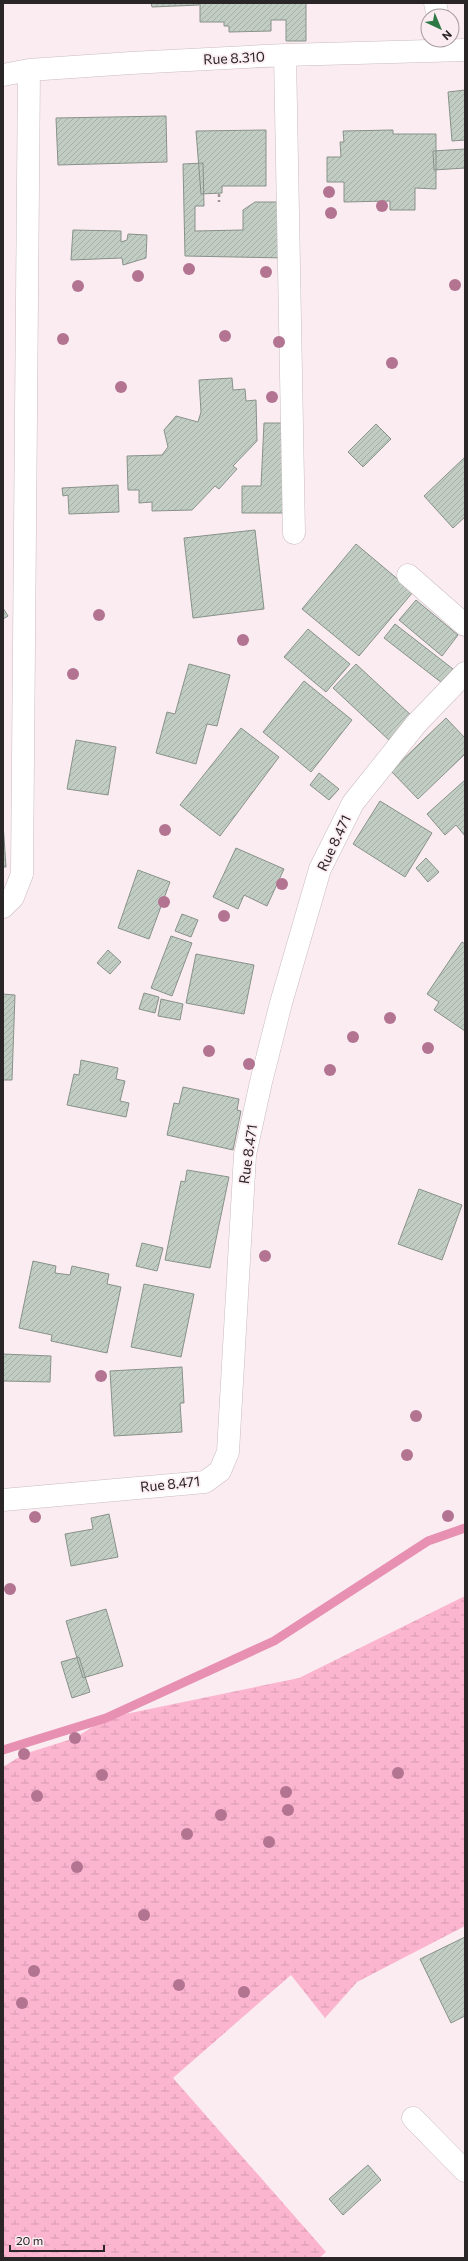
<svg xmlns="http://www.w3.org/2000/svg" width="468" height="2261" font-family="Commissioner,sans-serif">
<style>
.wetland{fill:url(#wetland-marsh)}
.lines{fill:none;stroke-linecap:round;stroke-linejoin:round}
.stream{stroke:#e790b1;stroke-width:9}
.building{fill:url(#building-hatch);stroke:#88928a}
.minor-casing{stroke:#cabcc1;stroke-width:23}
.path{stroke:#9e9396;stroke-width:2.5;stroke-dasharray:3 3;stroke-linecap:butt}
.minor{stroke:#fff;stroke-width:22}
.tree{fill:#b37492}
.labels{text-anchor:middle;stroke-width:3.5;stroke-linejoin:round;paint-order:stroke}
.street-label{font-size:14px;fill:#2a2526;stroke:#fbecf1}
</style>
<defs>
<pattern id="wetland-marsh" width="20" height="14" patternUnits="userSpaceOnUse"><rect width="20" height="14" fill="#fbb5ce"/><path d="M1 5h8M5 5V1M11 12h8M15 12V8" fill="none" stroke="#d79cb1"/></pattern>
<pattern id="building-hatch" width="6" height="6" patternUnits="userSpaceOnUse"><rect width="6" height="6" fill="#c1ccc3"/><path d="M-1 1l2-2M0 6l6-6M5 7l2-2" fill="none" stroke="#a6afa7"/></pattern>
</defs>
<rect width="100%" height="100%" fill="#fbecf1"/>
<!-- wetland -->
<path class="wetland" d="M465 1596V1926L357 1982 325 2018 291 1975 173 2078 326 2252 319 2258H3V1767L24 1754 75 1738 106 1718 299 1678Z"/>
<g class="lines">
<!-- stream -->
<path class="stream" d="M3 1750 106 1718 274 1641 428 1541 465 1528"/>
</g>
<!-- building -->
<path class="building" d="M151 3H199V5L152 7Z
M200 3H306V41H286V20H271V31L229 32V26H224V22H200Z
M465 90V140L452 141 448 92Z
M166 116 167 162 58 165 56 118Z
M266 130V186H222V193L201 194 196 131Z
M393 130V134H436V189L415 188V210H390V201L344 202V182H327V157H341L340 142H344L343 131Z
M465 149V168L434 170 433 151Z
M203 163 204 206H195V231L243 230V210L255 202H287L286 258 185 256 183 164Z
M73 230 121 231V242L127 240 128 234 147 235 146 258 123 265 122 258 71 260Z
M232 378 233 390 245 389 246 401 256 400 257 441 233 466 237 469 219 489 215 486 192 510 152 511V502L139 503V490H128L127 456 162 455 168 447 164 430 176 416 198 422 201 412 199 380Z
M264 423H290L291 513H242V486H261Z
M376 424 391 439 363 467 348 452Z
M465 457V517L453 528 424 496Z
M118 485 119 512 69 514 68 495 63 496 62 488Z
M255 530 264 609 193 618 184 538Z
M356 544 413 592 359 656 302 609Z
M416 600 458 635 442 656 399 620Z
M3 608 8 616 3 619Z
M395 624 453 669 442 683 384 638Z
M308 629 350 664 326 692 284 657Z
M189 664 230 675 217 726 207 724 196 764 156 753 167 712 175 714Z
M356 664 413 717 390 741 333 688Z
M304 681 352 720 311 772 263 732Z
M446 718 465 738V754L418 799 391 771Z
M241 728 279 757 220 836 180 805Z
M76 740 116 747 108 795 67 789Z
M319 773 339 789 329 800 310 785Z
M465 780V836L456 825 445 835 427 814Z
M380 801 432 833 405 877 353 844Z
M3 823 6 867H3Z
M236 848 284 869 267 906 244 895 238 909 213 897Z
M426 858 439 872 428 882 416 868Z
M138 870 170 882 149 939 118 928Z
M182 914 198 920 191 937 175 931Z
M171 936 192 943 172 996 151 988Z
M462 942 465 944V1031L434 1010 439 1002 427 994Z
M108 950 121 962 110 974 97 963Z
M196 954 254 965 244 1014 186 1003Z
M144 993 159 997 155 1013 139 1009Z
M3 994 15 995 12 1080H3Z
M161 999 183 1004 180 1020 158 1016Z
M81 1060 118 1068 116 1079 125 1081 120 1101 129 1103 126 1117 67 1105 74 1074 79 1075Z
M183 1087 239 1099 237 1110 241 1111 233 1150 167 1135 174 1103 179 1104Z
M187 1170 229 1177 210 1268 165 1260 181 1181 185 1182Z
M419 1189 462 1205 442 1260 398 1244Z
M142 1243 163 1248 157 1271 136 1266Z
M33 1261 56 1266 55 1273 70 1275 72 1266 109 1274 107 1284 121 1287 107 1353 51 1341 52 1335 19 1328Z
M144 1284 194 1294 181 1357 131 1347Z
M3 1354 51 1356 50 1382 3 1381Z
M182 1367 184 1403H180L182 1432 114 1436 110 1371Z
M109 1514 118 1557 71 1566 65 1534 93 1529 91 1518Z
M106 1609 123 1666 83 1678 66 1621Z
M79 1657 90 1692 72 1698 61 1662Z
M465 1937V2016L451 2023 420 1959Z
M368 2165 381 2180 343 2215 329 2199Z"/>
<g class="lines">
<defs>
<path id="minor" d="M435 3 438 16
M285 55 294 533
M3 75 29 70 131 63 285 55 465 50
M408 575 465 625
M3 907 13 897 22 874 29 70
M3 1500 205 1482 220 1471 228 1452 245 1155 261 1082 281 1003 320 869 353 803 416 724 465 673
M413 2118 465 2171"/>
</defs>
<!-- minor casing -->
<use href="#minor" class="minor-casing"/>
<!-- path -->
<path class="path" d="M219 194V202"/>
<!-- minor -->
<use href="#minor" class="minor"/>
</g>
<!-- trees -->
<g class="tree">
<circle cx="329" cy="192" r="6"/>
<circle cx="382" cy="206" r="6"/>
<circle cx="331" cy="213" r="6"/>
<circle cx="189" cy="269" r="6"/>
<circle cx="266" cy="272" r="6"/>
<circle cx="138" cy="276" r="6"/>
<circle cx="455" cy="285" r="6"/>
<circle cx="78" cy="286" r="6"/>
<circle cx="225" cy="336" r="6"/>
<circle cx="63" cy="339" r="6"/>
<circle cx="279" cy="342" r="6"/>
<circle cx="392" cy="363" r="6"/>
<circle cx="121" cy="387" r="6"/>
<circle cx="272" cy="397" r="6"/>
<circle cx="99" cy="615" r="6"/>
<circle cx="243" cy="640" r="6"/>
<circle cx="73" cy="674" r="6"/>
<circle cx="165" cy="830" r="6"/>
<circle cx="282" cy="884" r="6"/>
<circle cx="164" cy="902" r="6"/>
<circle cx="224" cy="916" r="6"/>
<circle cx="390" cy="1018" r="6"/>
<circle cx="353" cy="1037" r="6"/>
<circle cx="428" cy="1048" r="6"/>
<circle cx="209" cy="1051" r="6"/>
<circle cx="249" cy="1064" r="6"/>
<circle cx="330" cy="1070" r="6"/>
<circle cx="265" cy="1256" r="6"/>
<circle cx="101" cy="1376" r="6"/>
<circle cx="416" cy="1416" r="6"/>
<circle cx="407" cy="1455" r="6"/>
<circle cx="448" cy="1516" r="6"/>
<circle cx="35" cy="1517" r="6"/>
<circle cx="10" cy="1589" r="6"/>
<circle cx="75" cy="1738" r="6"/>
<circle cx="24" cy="1754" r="6"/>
<circle cx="398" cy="1773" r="6"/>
<circle cx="102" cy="1775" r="6"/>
<circle cx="286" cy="1792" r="6"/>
<circle cx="37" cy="1796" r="6"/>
<circle cx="288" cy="1810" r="6"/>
<circle cx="221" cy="1815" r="6"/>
<circle cx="187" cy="1834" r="6"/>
<circle cx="269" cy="1842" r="6"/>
<circle cx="77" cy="1867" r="6"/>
<circle cx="144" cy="1915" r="6"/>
<circle cx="34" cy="1971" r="6"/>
<circle cx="179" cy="1985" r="6"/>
<circle cx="244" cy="1992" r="6"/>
<circle cx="22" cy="2003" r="6"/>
</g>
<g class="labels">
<!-- street labels -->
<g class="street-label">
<text transform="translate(234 58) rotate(-3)" y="5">Rue 8.310</text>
<text transform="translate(334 843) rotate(-65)" y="5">Rue 8.471</text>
<text transform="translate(248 1154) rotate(-82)" y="5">Rue 8.471</text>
<text transform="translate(170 1484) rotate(-6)" y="5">Rue 8.471</text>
</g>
</g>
<!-- border -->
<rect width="468" height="2261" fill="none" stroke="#2a2526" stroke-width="8"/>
<!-- north arrow -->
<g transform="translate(440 28) rotate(136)"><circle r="19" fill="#fbecf1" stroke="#a79ca0"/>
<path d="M0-3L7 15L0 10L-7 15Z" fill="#2e7846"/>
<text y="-6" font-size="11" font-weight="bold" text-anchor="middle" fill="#2a2526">N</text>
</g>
<!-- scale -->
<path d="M10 2245v6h94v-6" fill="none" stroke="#2a2526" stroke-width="2"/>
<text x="16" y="2245" font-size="12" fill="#2a2526" stroke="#fbecf1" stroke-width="3" paint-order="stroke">20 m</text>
</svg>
